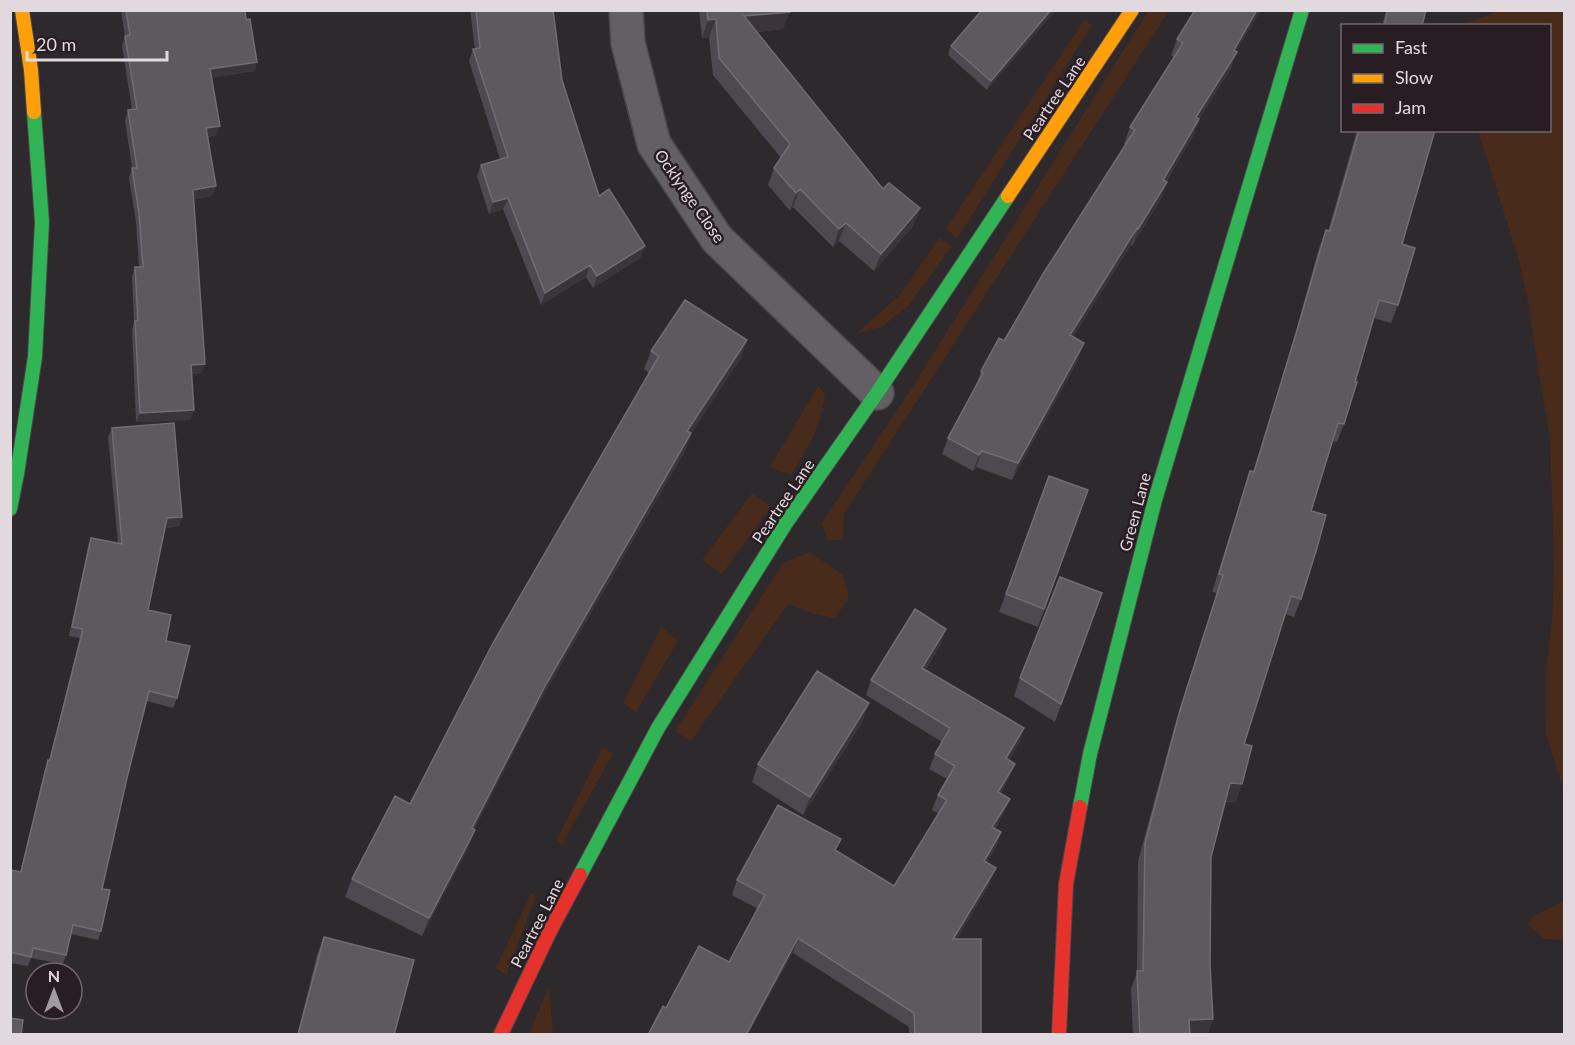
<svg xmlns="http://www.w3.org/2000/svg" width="1575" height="1045" font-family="Lato,sans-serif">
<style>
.green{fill:#482b1b}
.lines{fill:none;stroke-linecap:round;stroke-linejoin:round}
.street-casing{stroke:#4b4649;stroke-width:36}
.fast-casing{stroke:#4b4649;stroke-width:16}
.slow-casing{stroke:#4b4649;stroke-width:16}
.jam-casing{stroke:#4b4649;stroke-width:16}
.street{stroke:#645f62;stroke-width:33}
.fast{stroke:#30b455;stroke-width:14}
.slow{stroke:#ff9f0a;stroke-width:14}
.jam{stroke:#e5322d;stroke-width:14}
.wall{fill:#4e4850}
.shaded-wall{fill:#3b353b}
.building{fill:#5e585f;stroke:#726c73;stroke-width:1.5}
.labels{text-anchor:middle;stroke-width:5;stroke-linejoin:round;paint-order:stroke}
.street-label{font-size:16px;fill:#e1d9dd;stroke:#271d22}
</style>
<rect width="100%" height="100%" fill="#2e292c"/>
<!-- green -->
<path class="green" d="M1148 11H1169L844 514 843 540H828L822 523 906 397Z
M1499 11H1564V792L1546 734 1545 677 1552 623 1554 565 1550 438 1538 368 1527 296 1519 260 1478 131 1550 130V26L1460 25Z
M1084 20 1092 25 957 239 946 228Z
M939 238 952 246 909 305 882 327 857 333 899 296Z
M818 386 825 394C822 425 807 449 791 475L770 467Z
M752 493 771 507 722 574 702 560Z
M810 552 843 575 849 598 835 618 814 614 788 604 691 741 675 731 783 563Z
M661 627 678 641 636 712 623 703Z
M603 747 613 754 562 845 557 840Z
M531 893 536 896 506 975 496 968Z
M1564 901V940L1544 939 1527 924 1534 916Z
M549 986 553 1034H529Z"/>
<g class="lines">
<defs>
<path id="street" d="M626 10 628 43 654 144 717 239 877 393"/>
<path id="fast" d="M10 509 17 474 35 357 42 222 34 112
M1080 807 1090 754 1155 500 1302 10
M580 875 658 728 786 523 877 393 1008 196"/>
<path id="slow" d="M22 10 31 70 34 112
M1008 196 1132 10"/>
<path id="jam" d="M501 1034 550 931 580 875
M1059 1034 1066 884 1080 807"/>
</defs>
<!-- street casing -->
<use href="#street" class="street-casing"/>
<!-- fast casing -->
<use href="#fast" class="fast-casing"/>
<!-- slow casing -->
<use href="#slow" class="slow-casing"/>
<!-- jam casing -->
<use href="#jam" class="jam-casing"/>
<!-- street -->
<use href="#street" class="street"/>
<!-- fast -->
<use href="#fast" class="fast"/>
<!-- slow -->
<use href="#slow" class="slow"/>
<!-- jam -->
<use href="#jam" class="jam"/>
</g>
<!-- wall -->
<path class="wall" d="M245 10 257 62 254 71 212 78 216 135 208 137 216 186 212 196 194 199 205 364 201 373 192 374 194 410 190 420 136 422 132 330 134 322 132 277 135 267H139L136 222 129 178 132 168 125 120 128 110H132L122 46 125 36 121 11Z
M470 10H553L562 80 599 196 641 257 593 288 586 277 541 305 503 209 489 214 477 176 481 165 500 159 469 61 473 49H475Z
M699 10H789L783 29 757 32 883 189 920 208 913 226 874 271 839 241 833 247 793 207 790 211 768 185 774 168 781 158 713 75 709 37 702 38Z
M982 10H1056L987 90 948 55 951 46Z
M1261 10 1236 51 1231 68 1199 119 1193 136 1166 182H1167L1161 199 1132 246 1131 245 1073 337 1078 360 1012 480 976 467 973 471 942 454 948 438 975 388 981 371 1004 341 1126 144H1124L1130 127 1174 57 1171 56 1177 39Z
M1386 10H1426L1422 26H1382Z
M1357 130H1435L1402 244 1398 305 1391 323 1374 318 1355 382 1344 424 1337 442 1333 441 1311 511 1301 599 1294 617 1285 614 1244 744 1236 802H1226L1211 857 1210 965 1213 1019 1207 1035H1133L1131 989 1137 973 1138 861 1174 728 1217 593 1212 592 1244 489 1250 471 1253 472 1292 345 1319 248 1326 230 1328 231Z
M651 351 741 358 691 433 685 451 537 706 474 829 468 848 422 936 345 897 352 879 410 804 649 373 644 369Z
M112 428 182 517 179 526 165 528 148 610 166 641 177 698 173 708 147 701 127 778 102 889 101 931 98 940 71 934 66 955 63 964 31 958 28 966 10 963V870L20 872 45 769 49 760 80 638 69 636 88 547 91 538 118 543 108 437Z
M1049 476 1088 490 1038 627 999 612Z
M1102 593 1055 722 1014 696 1020 678Z
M941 644 925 670 1024 728 1019 743 1009 760V778L1001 793 1004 813 995 829 1001 832 996 847 987 862 990 883 957 939 981 1035H909V1027L793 953 666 1008 729 962 758 909 732 895 737 880 836 851 894 886 938 813 932 810 938 795 947 779 929 769 935 754 942 742 866 695 871 680Z
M863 721 803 815 752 782 758 764Z
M324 937 394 1035H297L317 955Z"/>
<!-- shaded-wall -->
<path class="shaded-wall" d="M1051 10H1056L987 90 991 81Z
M1257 10H1261L1227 66 1234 50Z
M790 12 783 29 737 34 744 16Z
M716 19 709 37 702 38 708 20Z
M1237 52 1231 68 1190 134 1196 117Z
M257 62 254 71 207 79 210 69Z
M1199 119 1193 136 1157 196 1163 180Z
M220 126 216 135 203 137 206 128Z
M1167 182 1161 199 1132 246 1138 229Z
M216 186 212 196 190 199 193 190Z
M800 189 793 207 790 211 796 193Z
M508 198 503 209 489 214 493 202Z
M920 208 913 226 874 271 881 254Z
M846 223 839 241 833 247 839 229Z
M1137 228 1131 245 1064 352 1070 335Z
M645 246 641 257 593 288 597 276Z
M590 265 586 277 541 305 545 293Z
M747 340 741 358 681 449 687 431Z
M1084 343 1078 360 1012 480 1018 463Z
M205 364 201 373 188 374 191 365Z
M194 410 190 420 136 422 140 413Z
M691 433 685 451 537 706 466 846 472 828 544 688Z
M982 451 976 467 973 471 979 455Z
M182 517 179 526 164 528 167 518Z
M946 629 941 644 916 683 922 668Z
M869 703 863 721 803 815 810 797Z
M1024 728 1019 743 1001 773 1006 758Z
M1015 764 1009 778 993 806 998 792Z
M1230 783 1242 784 1236 802 1224 801Z
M1010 799 1004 813 987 842 992 827Z
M475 830 468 848 422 936 429 918Z
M1001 832 996 847 979 876 984 861Z
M996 868 990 883 948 954 953 939Z
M798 938 793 953 748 1035H746Z
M1213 1019 1207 1035H1184L1189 1020Z"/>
<!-- building -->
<path class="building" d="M126 10H245L246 20 250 19 257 62 210 69 220 126 206 128 216 186 193 190 205 364 191 365 194 410 140 413 135 321H138L135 267H143L139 213 132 168H137L128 110 137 109 125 36 130 35Z
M476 10H553L562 80 599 196 609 189 645 246 597 276 590 265 545 293 508 198 493 202 481 165 508 157 473 49 480 48Z
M707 10H789L790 12 744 16 883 189 889 183 920 208 881 254 846 223 839 229 800 189 796 193 774 168 790 144 719 58 716 19 708 20Z
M982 10H1051L991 81 951 46Z
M1195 10H1257L1234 50 1237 52 1196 117 1199 119 1163 180 1167 182 1138 229 1137 228 1070 335 1084 343 1018 463 982 451 979 455 948 438 983 373 981 371 999 338 1004 341 1043 274 1135 130 1130 127 1183 43 1177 39Z
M1388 10H1426L1422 26H1384Z
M1359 130H1435L1402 244 1415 248 1398 305 1379 300 1355 382H1357L1344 424 1338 423 1311 511 1326 515 1317 548 1301 599 1291 596 1244 744 1252 746 1242 784 1230 783 1211 857 1210 965 1213 1019 1189 1020 1190 1035H1140L1137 971H1143L1145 843 1180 710 1223 575 1219 574 1250 471 1254 472 1298 327 1326 230 1330 231Z
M685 300 747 340 687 431 691 433 544 688 472 828 475 830 429 918 352 879 395 796 410 804 493 643 659 356 651 351Z
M174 423 182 517 167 518 148 610 171 615 166 641 190 646 177 698 149 691 127 778 102 889 110 890 101 931 73 925 66 955 33 948 31 957 10 952V870L21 872 48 760H50L83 629 72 627 91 538 122 544 112 428Z
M1049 476 1088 490 1044 609 1006 594Z
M1060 577 1102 593 1061 704 1020 678Z
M915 609 946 629 922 668 1024 728 1006 758 1015 764 998 792 1010 799 992 827 1001 832 984 861 996 868 953 939H981V1035H915L914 1013 798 938 746 1035H648L663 1006 666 1008 699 946 729 962 765 895 737 880 778 805 841 839 835 850 894 886 947 800 938 795 955 766 935 754 950 728 871 680Z
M817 671 869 703 810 797 758 764Z
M324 937 414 960 394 1035H298Z
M10 1018 23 1020 21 1035H10Z"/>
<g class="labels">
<!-- street labels -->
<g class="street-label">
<text transform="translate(1054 98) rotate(-56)" y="6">Peartree Lane</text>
<text transform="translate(690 196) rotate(55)" y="6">Ocklynge Close</text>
<text transform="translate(783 501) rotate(-56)" y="6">Peartree Lane</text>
<text transform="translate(1135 512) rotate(-75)" y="6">Green Lane</text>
<text transform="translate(537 923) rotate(-63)" y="6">Peartree Lane</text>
</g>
</g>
<!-- border -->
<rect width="1575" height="1045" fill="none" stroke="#e1d9dd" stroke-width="24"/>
<!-- legend -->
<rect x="1341" y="24" width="210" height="108" fill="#271d22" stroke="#71686d" stroke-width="1.5"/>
<rect x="1353" y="44" width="30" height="9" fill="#30b455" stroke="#71686d" stroke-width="1.5"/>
<text x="1395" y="54" font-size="18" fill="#e1d9dd">Fast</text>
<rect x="1353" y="74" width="30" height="9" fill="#ff9f0a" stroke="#71686d" stroke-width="1.5"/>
<text x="1395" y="84" font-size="18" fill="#e1d9dd">Slow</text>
<rect x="1353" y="104" width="30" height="9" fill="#e5322d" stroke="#71686d" stroke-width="1.5"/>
<text x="1395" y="114" font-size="18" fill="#e1d9dd">Jam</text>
<!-- north arrow -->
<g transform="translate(54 991)"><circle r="28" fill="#271d22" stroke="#71686d" stroke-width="1.5"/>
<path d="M0-4.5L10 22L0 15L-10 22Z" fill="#a29b9f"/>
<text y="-9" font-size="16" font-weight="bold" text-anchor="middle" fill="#e1d9dd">N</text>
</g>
<!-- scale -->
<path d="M27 51v9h140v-9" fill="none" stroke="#e1d9dd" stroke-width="3"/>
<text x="36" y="51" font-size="18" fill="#e1d9dd" stroke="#271d22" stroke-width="4.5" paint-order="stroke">20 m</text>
</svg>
